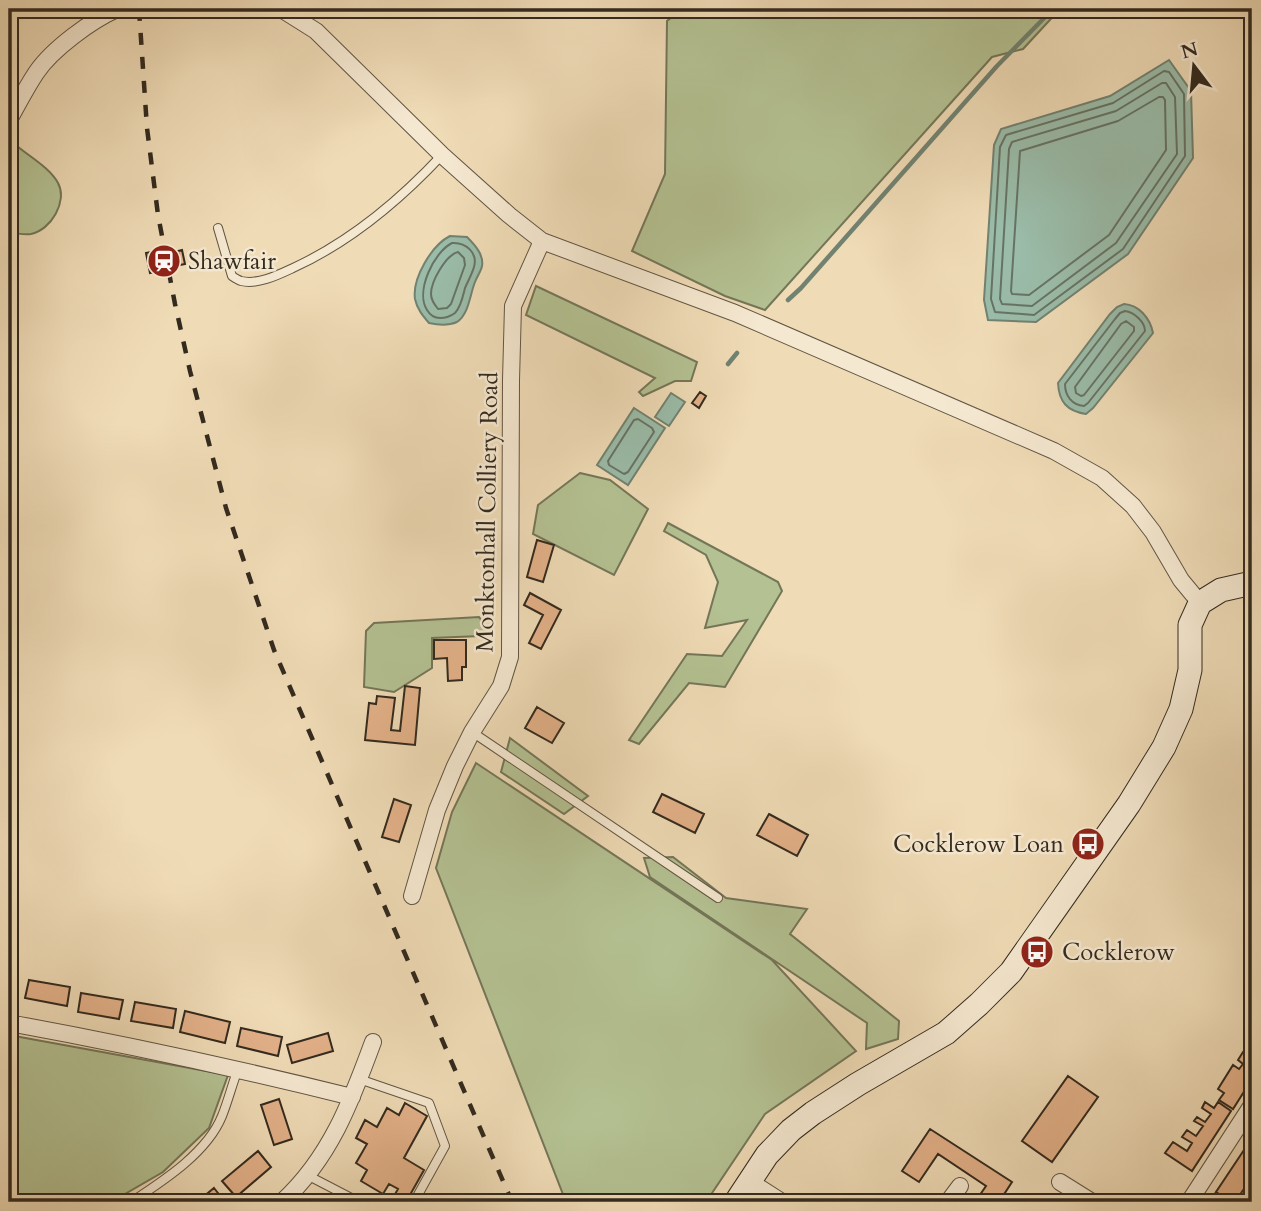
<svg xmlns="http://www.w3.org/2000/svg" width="1261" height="1211" font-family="Cardo,serif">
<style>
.green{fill:#b4c192;stroke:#747658;stroke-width:2}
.water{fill:#9abca9;stroke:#718271;stroke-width:2}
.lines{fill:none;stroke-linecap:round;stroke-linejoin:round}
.shore{stroke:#667364;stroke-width:2}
.stream{stroke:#718271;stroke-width:4.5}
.building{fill:#e3b189;stroke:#332a1e;stroke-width:2}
.service-casing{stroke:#625644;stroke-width:10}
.minor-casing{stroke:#625644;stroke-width:18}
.secondary-casing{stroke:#332a1e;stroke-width:25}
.service{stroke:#f5e8d0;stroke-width:8}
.minor{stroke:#f5e8d0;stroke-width:16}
.secondary{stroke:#f5e8d0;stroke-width:23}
.rail{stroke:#332a1e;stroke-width:4.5;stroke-dasharray:12 12;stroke-linecap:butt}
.labels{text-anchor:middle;stroke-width:5;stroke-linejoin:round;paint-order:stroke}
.poi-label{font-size:24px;fill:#332a1e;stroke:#f5e8d0;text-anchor:start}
.street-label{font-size:24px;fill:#332a1e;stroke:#f5e8d0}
</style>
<rect width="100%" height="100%" fill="#efdbb6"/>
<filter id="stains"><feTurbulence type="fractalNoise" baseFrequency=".00286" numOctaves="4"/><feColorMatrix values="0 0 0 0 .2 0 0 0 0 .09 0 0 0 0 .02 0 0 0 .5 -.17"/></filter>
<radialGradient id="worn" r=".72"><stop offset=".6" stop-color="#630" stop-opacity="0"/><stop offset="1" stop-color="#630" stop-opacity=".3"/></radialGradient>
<!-- green -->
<path class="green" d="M682 9H1060L1023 49 992 57 765 310 725 296 632 251 665 174 667 21Z
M17 146C30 157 50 168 58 183 68 201 51 230 31 234 24 235 16 233 9 233V160Z
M536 286 697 362 691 381H675L643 396 639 392 655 378 526 315Z
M580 473 610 480 648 509 614 575 533 534 538 505Z
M668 523 778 582 782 591 725 687 689 683 639 744 629 740 687 654 722 656 747 620 705 628 718 582 706 555 664 531Z
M479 617 487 628 481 636 432 638V668L394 692 364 687 366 631 374 623Z
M510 738 588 796 564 814 501 772Z
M476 763 772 960 856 1051 765 1114 706 1202H566L436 868 452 812Z
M673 857 726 898 807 909 790 934 899 1021 898 1039 866 1049 867 1023 650 877 644 858Z
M9 1035 228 1075 209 1128 163 1172 111 1202H9Z"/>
<!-- water -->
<path class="water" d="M1169 60 1191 91 1193 158 1128 254 1036 322 988 320 984 300 994 145 1001 129 1110 96Z
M450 236 467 237C475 245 484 255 482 266 481 271 477 277 475 282 470 294 469 314 457 322 448 326 438 325 429 323 423 316 417 309 415 299 412 278 432 245 450 236Z
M1124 304C1139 305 1150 318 1153 333L1093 408 1086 414C1067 411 1059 402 1058 383L1110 314 1117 307Z
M671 393 685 402 669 426 655 417Z
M634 408 665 428 628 485 597 465Z"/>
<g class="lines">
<!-- shore -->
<path class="shore" d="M1164 71 1169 72 1184 94 1185 156 1123 249 1034 315 995 312 991 299 1000 147 1006 135 1113 103Z
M1162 83H1166L1175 97 1177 154 1116 243 1032 306 1002 304 1000 299 1009 149 1012 142 1116 111Z
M1159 97H1163L1165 100 1166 150 1109 235 1029 295 1012 294 1011 291 1020 151 1118 121Z
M452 243C466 242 478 253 474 267 472 274 468 281 465 288 463 296 461 307 455 313 451 316 445 318 440 318 434 318 430 315 427 310 415 291 434 252 452 243Z
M458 252 464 258 465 265 451 304 447 308 438 309C434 304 431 300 431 294 431 281 446 255 458 252Z
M1125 311C1134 312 1145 322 1145 331L1088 403 1084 406C1072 405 1065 396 1065 384L1115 319 1120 313Z
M1126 321 1134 327V331L1084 395 1081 396 1076 393 1075 387 1121 324Z
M638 419 652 428 654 432 628 472 624 474 609 465 608 461 634 420Z"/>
<!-- stream -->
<path class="stream" d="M788 300 801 288 997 66 1053 9
M728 364 737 353"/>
</g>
<!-- building -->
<path class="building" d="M182 250 185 264 180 265 178 251Z
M151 252 155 272 150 273 146 253Z
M700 392 706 396 699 408 692 403Z
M537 540 554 545 543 582 527 577Z
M530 593 561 610 541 649 529 643 543 615 524 605Z
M434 640H466V667H462V680L448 681 447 658 434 659Z
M405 686 420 688 415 745 365 740 369 703 376 704 377 696 395 698 391 730 400 731Z
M537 707 564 723 552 743 525 728Z
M662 794 704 814 695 833 653 812Z
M394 799 411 805 399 842 382 837Z
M769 814 808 835 797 856 757 835Z
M9 973H12L11 994H9Z
M29 980 70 987 67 1006 25 998Z
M81 993 123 1000 119 1019 78 1012Z
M135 1002 176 1009 173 1028 131 1021Z
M185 1011 230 1022 225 1043 180 1032Z
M241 1028 282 1037 278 1056 237 1046Z
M328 1033 333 1051 292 1063 287 1045Z
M1252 1049V1079L1233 1109 1219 1100 1224 1093 1218 1089 1233 1065 1239 1069 1243 1064 1238 1060 1243 1052 1248 1055Z
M1068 1076 1098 1097 1052 1162 1022 1141Z
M279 1099 292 1139 274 1145 261 1105Z
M1205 1102 1214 1108 1218 1102 1231 1111 1192 1171 1165 1153 1173 1142 1187 1151 1192 1143 1182 1137 1187 1130 1196 1136 1203 1126 1194 1121 1197 1117 1205 1122 1211 1114 1202 1108Z
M405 1103 427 1116 404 1158 424 1170 406 1202 394 1196 398 1189 389 1184 383 1194 361 1181 367 1170 356 1163 367 1144 356 1138 365 1120 377 1127 387 1108 399 1115Z
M930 1129 1012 1182 999 1202H975L986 1186 938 1154 919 1182 902 1171Z
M1252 1138V1177L1235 1202H1232L1216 1192Z
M258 1151 271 1167 236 1197 222 1181Z
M214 1188 225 1202H197Z
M1216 1192 1232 1202H1210Z
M1066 1195 1078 1202H1061Z"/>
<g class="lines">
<defs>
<path id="service" d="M218 228 232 276C235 278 238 280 241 281 258 285 278 275 293 268 350 242 399 201 442 155
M472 732 718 898
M359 1079 429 1103 445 1146 414 1202
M307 1175 359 1202
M131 1202C163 1181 207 1153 222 1116 228 1101 232 1085 238 1069"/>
<path id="minor" d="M281 9 316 31 442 155 509 215 542 241 735 313 1054 451 1102 478 1133 506 1153 532 1181 580 1200 603
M9 120C18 104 26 88 36 73 52 49 92 20 117 9
M412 896 437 810 455 766 472 732 501 686 510 657 511 380 513 306 542 241
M9 1023C124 1044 239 1069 352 1097
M749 1181 782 1202
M1060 1182 1092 1202
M282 1202C330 1158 351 1102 373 1042
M948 1202 960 1186
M1189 1202 1252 1105"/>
<path id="secondary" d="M736 1202 767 1155 791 1130 813 1113 858 1084 946 1033 979 1004 1011 972 1129 804 1164 747 1181 709 1190 670V625L1200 603 1221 590 1252 583"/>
</defs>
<!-- service casing -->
<use href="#service" class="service-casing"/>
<!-- minor casing -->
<use href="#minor" class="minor-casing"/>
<!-- secondary casing -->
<use href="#secondary" class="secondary-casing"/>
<!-- service -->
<use href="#service" class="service"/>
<!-- minor -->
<use href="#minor" class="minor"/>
<!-- secondary -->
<use href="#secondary" class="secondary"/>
<!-- rail -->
<path class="rail" d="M139 9 147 128 158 215 175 304 190 371 226 508 274 650 512 1202"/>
</g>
<!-- icons -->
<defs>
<symbol id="station-disc" viewBox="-11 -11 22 22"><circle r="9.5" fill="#8f2418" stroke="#f5e8d0"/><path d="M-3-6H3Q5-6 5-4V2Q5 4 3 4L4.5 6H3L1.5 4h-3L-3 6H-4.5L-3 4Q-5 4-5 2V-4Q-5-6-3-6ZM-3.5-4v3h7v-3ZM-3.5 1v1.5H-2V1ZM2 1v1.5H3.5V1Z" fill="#fff"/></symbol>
<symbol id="bus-disc" viewBox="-11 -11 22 22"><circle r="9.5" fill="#8f2418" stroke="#f5e8d0"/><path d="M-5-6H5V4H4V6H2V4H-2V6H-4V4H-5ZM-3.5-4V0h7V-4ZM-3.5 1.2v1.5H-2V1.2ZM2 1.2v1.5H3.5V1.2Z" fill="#fff"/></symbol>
</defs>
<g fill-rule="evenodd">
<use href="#station-disc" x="145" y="242" width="38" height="38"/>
<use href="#bus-disc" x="1069" y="825" width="38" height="38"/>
<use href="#bus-disc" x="1018" y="933" width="38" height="38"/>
</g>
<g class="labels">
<!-- poi labels -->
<g class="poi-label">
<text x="188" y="269">Shawfair</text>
<text x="1064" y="852" text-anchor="end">Cocklerow Loan</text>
<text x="1062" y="960">Cocklerow</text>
</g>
<!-- street labels -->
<g class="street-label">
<text transform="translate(487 512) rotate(-89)" y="8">Monktonhall Colliery Road</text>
</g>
</g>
<!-- margin -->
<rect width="1261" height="1211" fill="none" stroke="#efdbb6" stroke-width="35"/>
<rect x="10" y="10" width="1240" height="1190" fill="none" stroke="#332a1e" stroke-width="3.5"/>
<rect x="18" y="18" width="1226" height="1176" fill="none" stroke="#332a1e" stroke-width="2"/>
<!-- north arrow -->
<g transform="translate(1194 66) rotate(344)" stroke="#f5e8d0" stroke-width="5" paint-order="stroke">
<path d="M0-5L12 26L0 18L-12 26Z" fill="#332a1e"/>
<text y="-10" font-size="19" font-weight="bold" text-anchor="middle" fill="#332a1e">N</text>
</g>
<rect width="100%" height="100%" filter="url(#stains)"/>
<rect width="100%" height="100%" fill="url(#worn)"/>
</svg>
